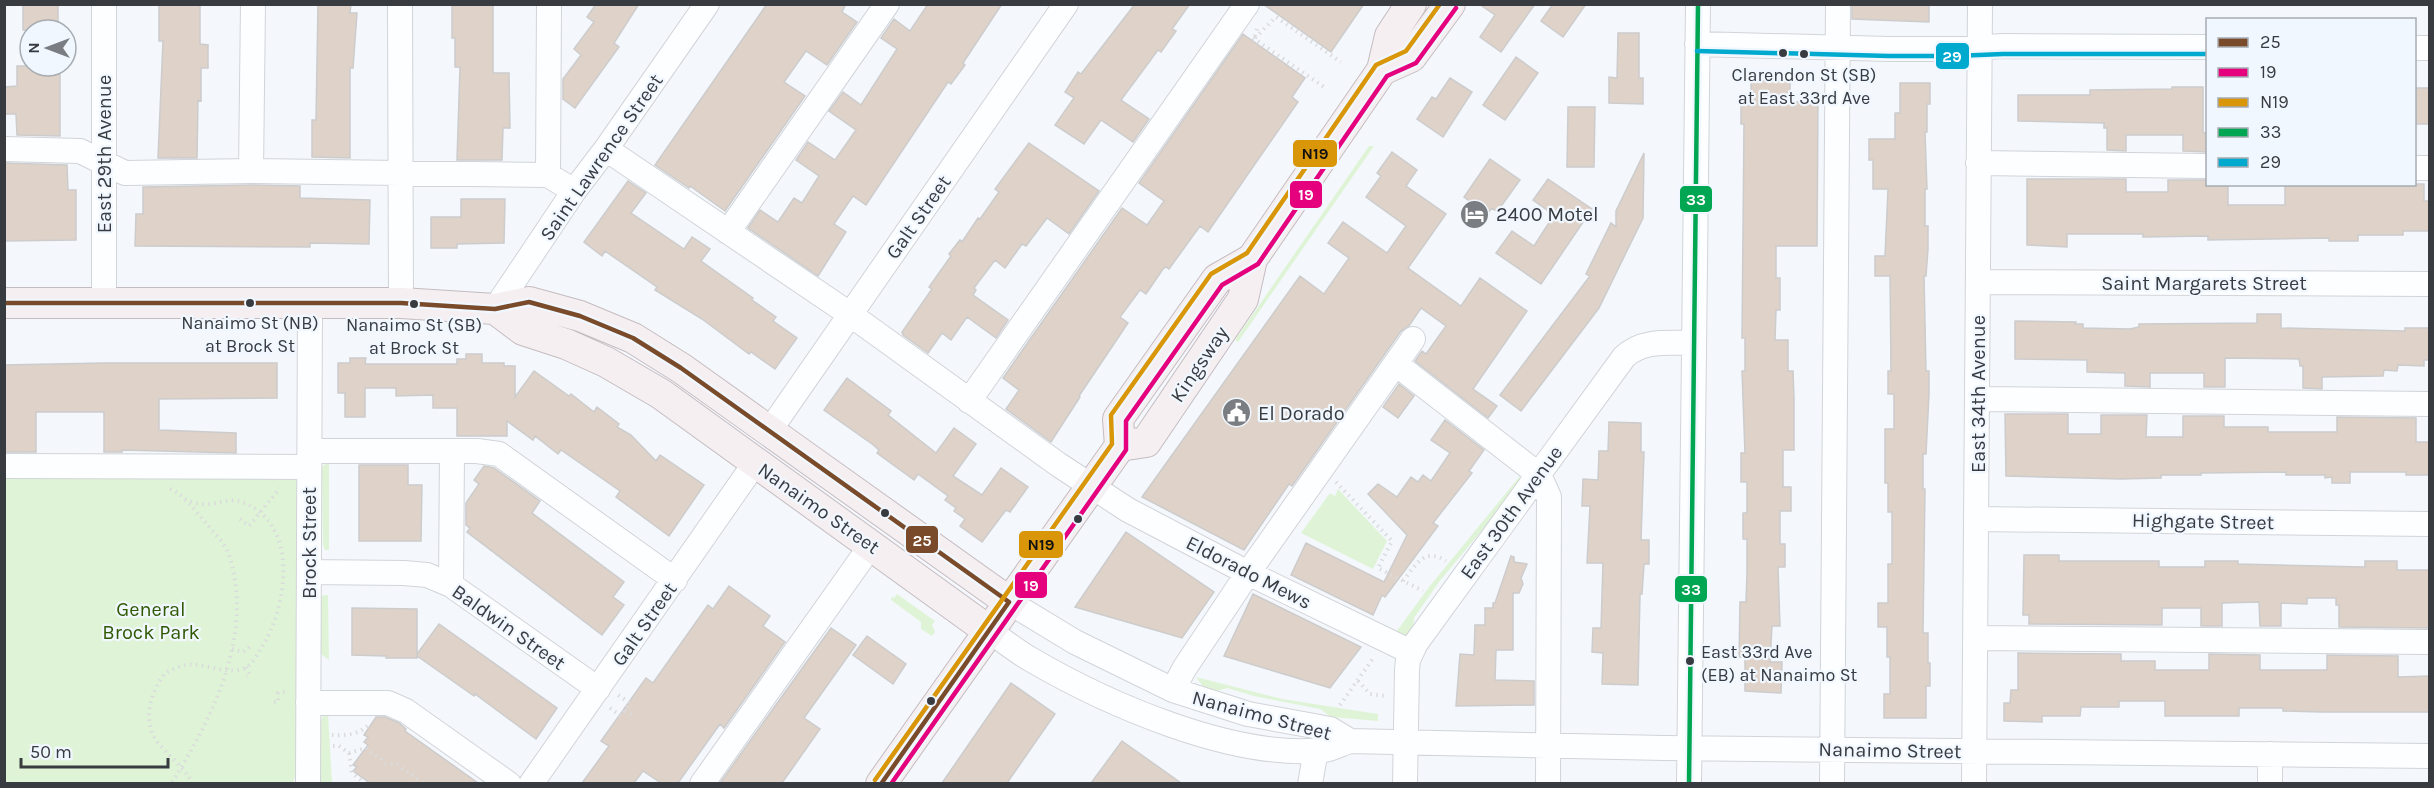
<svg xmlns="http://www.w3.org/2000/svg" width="2434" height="788" font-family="Karla,sans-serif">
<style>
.green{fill:#dff4d6}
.building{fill:#dfd2c8;stroke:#cccccd;stroke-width:1.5}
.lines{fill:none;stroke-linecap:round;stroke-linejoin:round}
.minor-casing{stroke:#d1d4d8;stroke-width:26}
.major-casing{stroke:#c5bcc0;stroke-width:32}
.path{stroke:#dadbdd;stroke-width:4;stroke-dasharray:1.5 4.5;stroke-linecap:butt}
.minor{stroke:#fdfeff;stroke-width:24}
.major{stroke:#f5eff1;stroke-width:30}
.bus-1-casing{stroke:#f0f7ff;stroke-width:9}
.bus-2-casing{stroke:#f0f7ff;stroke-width:9}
.bus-3-casing{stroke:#f0f7ff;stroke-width:9}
.bus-4-casing{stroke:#f0f7ff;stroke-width:9}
.bus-5-casing{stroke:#f0f7ff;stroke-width:9}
.bus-1{stroke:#7a4b2a;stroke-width:4.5}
.bus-2{stroke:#e5007d;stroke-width:4.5}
.bus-3{stroke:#da9609;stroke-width:4.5}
.bus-4{stroke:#00a651;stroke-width:4.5}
.bus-5{stroke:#00a9ce;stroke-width:4.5}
.bus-dot{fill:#383b3f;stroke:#f0f7ff;stroke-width:2}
.labels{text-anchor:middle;stroke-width:4.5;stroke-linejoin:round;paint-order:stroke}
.bus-label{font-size:18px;fill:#383b3f;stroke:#f0f7ff}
.street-label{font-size:20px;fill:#383b3f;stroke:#f0f7ff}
.poi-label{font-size:20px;fill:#383b3f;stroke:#f0f7ff;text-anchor:start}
.park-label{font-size:20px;fill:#2f5800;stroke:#f0f7ff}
.line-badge{stroke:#f0f7ff;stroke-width:2}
.badge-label{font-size:16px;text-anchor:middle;font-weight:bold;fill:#fff}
.pale-badge-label{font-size:16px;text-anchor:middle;font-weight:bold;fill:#111}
</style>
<rect width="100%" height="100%" fill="#f4f7fc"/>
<!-- green -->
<path class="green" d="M1369 146H1374L1238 342 1235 340Z
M329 461V550H325L323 545 322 467Z
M4 473 297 479V770L293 783H5Z
M1520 476 1521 479 1503 505 1439 582 1414 618 1413 628 1408 635H1394L1429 587Z
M1338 489 1387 541 1373 569 1301 533 1330 493 1335 496Z
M897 594 935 621 932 625 935 632 932 636 921 629V622L891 600 892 596 894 598Z
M328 595 329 660 321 654V617L317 596Z
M1196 677 1282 699 1378 714V721L1331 717 1320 709 1254 696 1227 688 1214 692 1205 689Z
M328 714 332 783 320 784 321 720 323 716Z"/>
<!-- building -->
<path class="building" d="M23 4H58V23H54V30H23Z
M159 4H200V44L208 45V68H201V101L198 100 197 158H158L163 41H159Z
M318 4H351L350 13H357L353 68H350V158L312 157V120H316Z
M452 4H493V73H509L510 128H503L502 160H457L460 67H455V38H452Z
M596 4H639L614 43 619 47 575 108 563 99V79L581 55 574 49 594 22 587 17Z
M767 4H846L842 12 857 22 827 65 806 51 784 82 805 96 725 211 690 186 689 188 655 165Z
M928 4H1002L963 63 965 65 951 84 948 82 866 205 853 196 834 224 846 232 818 276 748 228 760 210 778 222 794 198 802 203 819 176 796 160 808 142 835 160 856 130 829 111 843 92 861 105 897 49 881 38 894 19 910 31Z
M1135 4H1190L1172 29 1176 31 1161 52 1158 50 1121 100 1149 119 1133 142 1101 120 1084 144 1055 125 1074 98 1065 92 1078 72 1081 74Z
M1263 4H1364L1331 52Z
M1479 4H1535L1501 52 1480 37 1495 15Z
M1553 4H1586L1563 37 1541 21Z
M1852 4H1929V22L1852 19Z
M1618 33H1639V78H1643V104L1609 103V77L1617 78Z
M1243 34 1305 78 1292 97 1298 102 1208 232 1200 226 1169 269 1166 267 1163 269 1146 294 1140 290 1120 317 1128 323 1079 396 1080 397 1051 442 1006 409 1019 390 1003 378 1122 208 1147 225 1164 201 1139 183Z
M1516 57 1538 73 1505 120 1483 105Z
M17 66H60V136L17 135 16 114H4V87L17 86Z
M1450 78 1472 92 1443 137 1417 119 1432 97 1436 99Z
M1751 81H1790V102L1818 101 1817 246H1776V278H1780V310H1776L1775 340H1788V371H1793L1794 398V450H1783V487H1791V511H1780V544H1785V567H1778L1780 626H1772L1770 662H1782L1781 693 1745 691V657H1739L1740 602H1746L1747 571V539H1743V513H1747V482H1741V453H1745L1742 371H1745V338H1742L1744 124H1741V105H1751Z
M1900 83H1930V104H1927V132H1925L1927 189H1925V226H1928V249L1926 276H1924L1926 371H1929V394L1926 454H1923V489H1925L1923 633H1928V663H1930V686H1926V718H1884V694H1890V657H1887V627H1878V603H1888V564H1892V512H1888V483H1885V429H1894V394H1888V371H1891L1890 276H1875V256H1885L1888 189H1873V160H1869V139H1895V113H1900Z
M2172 87H2203V132L2208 135V152L2183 151V135H2126V151L2107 150V128H2104V123L2018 121V95H2090V90L2172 89Z
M2415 88H2430V124H2415Z
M1568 107H1595L1594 167H1567Z
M1029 143 1099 191 1069 234 1047 218 1026 246 1022 244 1005 268 995 260 974 288 976 290 973 295 1008 320 996 338 967 317 951 340 942 333 928 353 903 335 902 332 932 289 929 287 951 256 949 254 960 240 962 242 978 218 980 219 999 192 995 189Z
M1392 152 1417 170 1406 186 1446 214 1408 268 1461 306 1480 278 1527 311 1473 389 1497 406 1488 418 1415 361 1422 351 1426 354 1446 326 1421 308 1409 326 1401 331 1292 486 1289 484 1244 550 1142 497 1300 276 1324 294 1349 258 1328 243 1343 222 1387 253 1406 226 1366 197 1381 176 1377 173Z
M1644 153 1643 218 1599 308 1521 411 1500 395 1590 276 1586 274 1611 223 1616 227V211Z
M1490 159 1520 180 1497 212 1492 208 1487 214 1464 197Z
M4 163 67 165 68 190H76V240L4 241Z
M1548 179 1592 209 1541 284 1496 253 1512 231 1534 246 1554 215 1533 200Z
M2027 179H2126V192H2168V180H2208V184H2228V205H2285V184H2424V201H2430V231H2403V235H2358V241H2329V238L2208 240V236L2143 237V234H2067V247L2027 245Z
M628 181 646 193 631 213 684 249 692 237 710 249 701 261 753 298 752 300 776 317 773 321 797 338 775 369 751 352 749 354 702 319 655 290 657 287 605 251 602 256 584 242Z
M251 185 300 186V198L370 200 369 244 310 243V247L135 246 136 214H143V187Z
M461 199H505L504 243 457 244V248H431V217H461Z
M2257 314H2281V328L2405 331V328H2430V360H2424V366L2398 365 2397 371 2384 370 2383 376 2322 377V389L2303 388V366H2300L2299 359 2225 358V387H2204V373H2150V387L2125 386V373L2087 372V360L2015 359V321L2076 322 2075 324H2083V328L2130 329 2139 327V324L2257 323Z
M466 354H482V363H504V366H515V397L534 371 569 396 571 394 594 412 597 407 619 424 617 427 631 435 656 461 660 455 704 485 669 536 616 497 620 491 587 468 561 450 558 454 535 436 533 440 507 421V436H457V408H433V395L396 396V388H365V417H345V393H338V363H350V358H366L365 364H457V359H466Z
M103 363H277V398L159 399V430L236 433V453L122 450V452H104V412H36V452H4V365Z
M847 378 891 411 888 415 936 453 954 428 976 444 953 476 982 495 1001 468 1028 487 1010 512 1006 510 982 542 960 526 965 519 954 511 956 508 945 500 948 496 918 474 914 480 877 453 879 450 872 444 824 410Z
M1399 384 1414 396 1398 418 1383 407Z
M2005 414H2068V434H2101V415H2147L2146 437H2183V416H2224V427H2268V432H2337V417L2416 418V442H2430V475H2406V472H2350V483H2332V477L2325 478V475H2286V472L2201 473V475H2161V478L2121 479 2006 476Z
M1445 420 1484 450 1469 471 1472 473 1433 523 1438 526 1385 597 1382 595 1373 615 1291 575 1306 543 1384 582 1407 535 1368 494 1378 484 1397 497 1411 477 1418 482 1423 475 1431 481 1450 453 1431 440Z
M1609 422 1641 423V452H1644L1641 540H1649V564H1644L1642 594H1640L1638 685 1602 684 1603 653 1592 652 1593 628H1601L1603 563H1587L1590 506H1582L1583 479 1598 480 1599 451H1608Z
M359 465H408V485H422L421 541H359Z
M484 466 494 468 540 501 532 513 624 582 613 597 624 605 602 635 467 532 470 528 466 525V503L479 484 474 480Z
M1126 532 1214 592 1182 638 1075 607Z
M2024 555H2059V561H2159V567H2205V561H2238V564L2365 567V561H2397V570H2430V628L2339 627V605H2336V598H2307V604L2281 603V626H2260L2259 602 2222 603V626H2201V608H2162V625L2029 624V615H2023Z
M1511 556 1514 557V562L1527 564 1521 578 1523 584 1519 593H1513V650H1496L1495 680 1534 681V705L1456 706 1460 654 1474 655 1475 625H1485V608H1493V603H1495Z
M729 586 770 616 763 626 785 642 724 728 720 724 678 783H661L643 771 634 783H582L609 746 601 741 646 678 653 683 708 605 713 609Z
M1253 594 1361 647 1330 688 1224 656Z
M352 608 417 609V654L439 624 557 708 536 739 475 694 474 696 417 656V658H386V656L352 655Z
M831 628 856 645 804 718 820 729 782 783H720Z
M867 636 906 664 893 684 853 655Z
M2018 653 2121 654V661H2155V670H2209V654L2260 655V670H2327V655L2398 656V677L2430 676V712H2321L2283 711V708H2239V716H2165V701H2119V707H2081L2080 716H2042V722L2004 721V703H2010L2011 690H2018Z
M1011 683 1055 714 1007 783H942Z
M376 717H385L399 723 406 729 405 731 478 783H370L353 771 357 767 353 765 368 745 364 742 368 737 364 735Z
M1122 741 1181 783H1091Z"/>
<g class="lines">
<defs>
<path id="minor" d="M400 4 401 303
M1697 44 1889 49H1955L2003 46 2208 47
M2414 48H2430
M4 149 80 151 125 173 251 171 548 175 574 191
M606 149 851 315 1059 465 1128 510 1248 573 1411 652
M1978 163 2208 166
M2414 168H2430
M251 171 253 4
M548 175 549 4
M728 232 887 4
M1979 282 2430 284
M104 303V4
M495 309 574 191 606 149 707 4
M1396 364 1539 475 1549 497 1548 784
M1978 399 2430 404
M969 401 1247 4
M770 430 1066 4
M310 451H477L499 454 675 580
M4 466 309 467
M1977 519 2430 524
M309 572 404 573 427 575 451 585 598 689
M451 585 452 451
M1009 602 1075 642 1173 690 1248 714 1330 729 1350 741
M989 631C1003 640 1016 651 1030 659 1107 704 1234 760 1324 750 1332 749 1341 744 1350 741L1664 748 2430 756
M1976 638 2430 642
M1173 690 1184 669 1248 573 1413 339
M308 703H388L406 711 509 784
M308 784 310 303
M531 784 755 463
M702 784 872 544
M1310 784 1316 750
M1405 784 1407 670 1408 660 1416 643 1624 357C1643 339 1669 343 1693 343
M1689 784 1698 4
M1832 784 1838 4
M1974 784 1980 4
M2270 784V754"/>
<path id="major" d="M1382 70 1411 57 1450 4
M4 303H401L495 309 529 302 580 316 633 338 681 368 1009 602
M495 309 523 330 566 344 606 362 661 394 989 631
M1120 446 1146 442 1243 299 1252 259 1382 70 1390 36 1411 4
M881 784 1120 446 1118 419 1217 279 1252 259"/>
</defs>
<!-- minor casing -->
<use href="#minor" class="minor-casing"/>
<!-- major casing -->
<use href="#major" class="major-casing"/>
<!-- path -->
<path class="path" d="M1257 29 1254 39 1276 17 1341 62
M1253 38 1324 87
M1336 482 1392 541 1378 568 1423 591
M170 489C185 495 195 511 206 523 213 532 224 542 228 552 256 632 213 717 171 784
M185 499C190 501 196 504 202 504 218 506 227 495 247 504 299 528 287 607 262 647 257 654 253 664 245 668 225 676 206 662 186 665 179 666 172 670 165 673 150 693 141 723 159 744 171 758 184 767 193 784
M240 519 249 526 280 488
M1403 581C1416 565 1424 547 1446 561
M232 649 243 652 252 645
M246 667 250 675 247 677
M1358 681 1370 694 1386 696
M274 702H278V693L286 692
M1340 705 1374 657
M610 708 621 716 630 703 618 695
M625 710 633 716
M332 735C345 736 362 734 370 723
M333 746H339L349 753 366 748 386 763 398 765 424 784
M349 753 352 773 366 784"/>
<!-- minor -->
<use href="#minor" class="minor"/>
<!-- major -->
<use href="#major" class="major"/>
<defs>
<path id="bus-1" d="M4 303H401L495 309 529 302 580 316 633 338 681 368 1009 602 881 784"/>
<path id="bus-2" d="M891 784 1126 450V421L1222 285 1258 264 1387 76 1416 63 1456 8"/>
<path id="bus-3" d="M875 780 1112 444 1111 415 1211 274 1247 253 1376 65 1406 51 1440 4"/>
<path id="bus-4" d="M1689 784 1698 4"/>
<path id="bus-5" d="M1697 51 1889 56H1955L2003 54H2208"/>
</defs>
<!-- bus-1 casing -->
<use href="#bus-1" class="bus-1-casing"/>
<!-- bus-2 casing -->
<use href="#bus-2" class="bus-2-casing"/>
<!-- bus-3 casing -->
<use href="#bus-3" class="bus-3-casing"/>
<!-- bus-4 casing -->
<use href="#bus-4" class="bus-4-casing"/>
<!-- bus-5 casing -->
<use href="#bus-5" class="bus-5-casing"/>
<!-- bus-1 -->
<use href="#bus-1" class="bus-1"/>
<!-- bus-2 -->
<use href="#bus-2" class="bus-2"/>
<!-- bus-3 -->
<use href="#bus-3" class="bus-3"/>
<!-- bus-4 -->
<use href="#bus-4" class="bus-4"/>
<!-- bus-5 -->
<use href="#bus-5" class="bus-5"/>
</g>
<!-- icons -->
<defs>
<symbol id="hotel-disc" viewBox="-11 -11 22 22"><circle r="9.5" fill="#7a7d81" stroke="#f0f7ff"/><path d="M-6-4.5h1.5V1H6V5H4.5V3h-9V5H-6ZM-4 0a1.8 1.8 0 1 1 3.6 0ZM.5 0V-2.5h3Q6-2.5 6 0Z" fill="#fff"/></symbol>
<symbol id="civic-disc" viewBox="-11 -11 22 22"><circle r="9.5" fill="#7a7d81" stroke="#f0f7ff"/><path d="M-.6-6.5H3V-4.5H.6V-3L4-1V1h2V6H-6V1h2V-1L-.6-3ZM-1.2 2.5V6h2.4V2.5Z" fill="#fff"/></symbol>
</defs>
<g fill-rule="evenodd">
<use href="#hotel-disc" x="1458" y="198" width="33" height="33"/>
<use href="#civic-disc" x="1220" y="396" width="33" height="33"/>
</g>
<!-- markers -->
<g class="bus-dot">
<circle cx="1783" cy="53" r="5"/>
<circle cx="1804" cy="54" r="5"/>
<circle cx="250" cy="303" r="5"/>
<circle cx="414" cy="304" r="5"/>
<circle cx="885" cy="513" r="5"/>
<circle cx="1078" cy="519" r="5"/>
<circle cx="1690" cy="661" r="5"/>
<circle cx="931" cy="701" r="5"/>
</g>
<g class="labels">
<!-- bus labels -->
<g class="bus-label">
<text x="1804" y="81">Clarendon St (SB)<tspan x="1804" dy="23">at East 33rd Ave</tspan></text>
<text x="250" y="329">Nanaimo St (NB)<tspan x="250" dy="23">at Brock St</tspan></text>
<text x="414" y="331">Nanaimo St (SB)<tspan x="414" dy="23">at Brock St</tspan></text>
<text x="1701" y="658" text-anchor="start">East 33rd Ave<tspan x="1701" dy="23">(EB) at Nanaimo St</tspan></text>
</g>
<!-- street labels -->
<g class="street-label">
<text transform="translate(104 154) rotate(-90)" y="7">East 29th Avenue</text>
<text transform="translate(601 157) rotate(-55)" y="7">Saint Lawrence Street</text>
<text transform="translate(918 217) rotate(-55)" y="7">Galt Street</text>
<text x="2204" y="290">Saint Margarets Street</text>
<text transform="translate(1199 364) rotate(-56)" y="7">Kingsway</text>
<text transform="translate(1978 394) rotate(-90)" y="7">East 34th Avenue</text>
<text transform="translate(819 508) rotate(35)" y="7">Nanaimo Street</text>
<text transform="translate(1511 512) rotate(-54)" y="7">East 30th Avenue</text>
<text transform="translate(2203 521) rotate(1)" y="7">Highgate Street</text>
<text transform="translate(309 543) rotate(-90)" y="7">Brock Street</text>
<text transform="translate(1249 572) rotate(27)" y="7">Eldorado Mews</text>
<text transform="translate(644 624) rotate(-55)" y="7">Galt Street</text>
<text transform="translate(509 627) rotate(35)" y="7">Baldwin Street</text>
<text transform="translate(1262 715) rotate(15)" y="7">Nanaimo Street</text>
<text transform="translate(1890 750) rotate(1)" y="7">Nanaimo Street</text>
</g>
<!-- poi labels -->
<g class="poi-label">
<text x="1496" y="221">2400 Motel</text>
<text x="1258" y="420">El Dorado</text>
</g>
<!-- park labels -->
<g class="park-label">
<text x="151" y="616">General<tspan x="151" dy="23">Brock Park</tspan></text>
</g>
</g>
<g class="line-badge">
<rect x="1935" y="42" width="35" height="28" rx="6" fill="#00a9ce"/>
<rect x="1292" y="139" width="46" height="29" rx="6" fill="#da9609"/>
<rect x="1289" y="180" width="34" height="29" rx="6" fill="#e5007d"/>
<rect x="1679" y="185" width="34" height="28" rx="6" fill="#00a651"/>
<rect x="905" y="525" width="34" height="29" rx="6" fill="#7a4b2a"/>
<rect x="1018" y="530" width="46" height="29" rx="6" fill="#da9609"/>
<rect x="1014" y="571" width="34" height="28" rx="6" fill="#e5007d"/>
<rect x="1674" y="575" width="34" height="28" rx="6" fill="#00a651"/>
</g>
<g class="badge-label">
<text x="1952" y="62">29</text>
<text x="1306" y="200">19</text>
<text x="1696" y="205">33</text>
<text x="922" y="546">25</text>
<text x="1031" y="591">19</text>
<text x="1691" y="595">33</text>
</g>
<g class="pale-badge-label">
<text x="1315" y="159">N19</text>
<text x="1041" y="550">N19</text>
</g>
<!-- border -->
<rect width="2434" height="788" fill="none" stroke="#383b3f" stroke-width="12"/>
<!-- legend -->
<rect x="2206" y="18" width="210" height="168" fill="#f0f7ff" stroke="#a6acb2" stroke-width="1.5"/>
<rect x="2218" y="38" width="30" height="9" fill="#7a4b2a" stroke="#a6acb2" stroke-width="1.5"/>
<text x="2260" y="48" font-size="18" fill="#383b3f">25</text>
<rect x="2218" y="68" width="30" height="9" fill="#e5007d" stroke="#a6acb2" stroke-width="1.5"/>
<text x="2260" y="78" font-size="18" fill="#383b3f">19</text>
<rect x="2218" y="98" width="30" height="9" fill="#da9609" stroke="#a6acb2" stroke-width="1.5"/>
<text x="2260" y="108" font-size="18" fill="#383b3f">N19</text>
<rect x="2218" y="128" width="30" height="9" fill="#00a651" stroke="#a6acb2" stroke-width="1.5"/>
<text x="2260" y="138" font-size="18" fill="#383b3f">33</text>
<rect x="2218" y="158" width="30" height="9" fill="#00a9ce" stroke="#a6acb2" stroke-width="1.5"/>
<text x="2260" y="168" font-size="18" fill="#383b3f">29</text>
<!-- north arrow -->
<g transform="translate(48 48) rotate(270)"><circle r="28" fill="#f0f7ff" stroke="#a6acb2" stroke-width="1.5"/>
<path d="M0-4.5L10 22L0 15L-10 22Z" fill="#7a7d81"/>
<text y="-9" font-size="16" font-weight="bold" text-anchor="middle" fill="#383b3f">N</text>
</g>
<!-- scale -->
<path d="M21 758v9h147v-9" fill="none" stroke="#383b3f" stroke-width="3"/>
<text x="30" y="758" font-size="18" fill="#383b3f" stroke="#f0f7ff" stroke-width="4.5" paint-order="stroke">50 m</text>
</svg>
